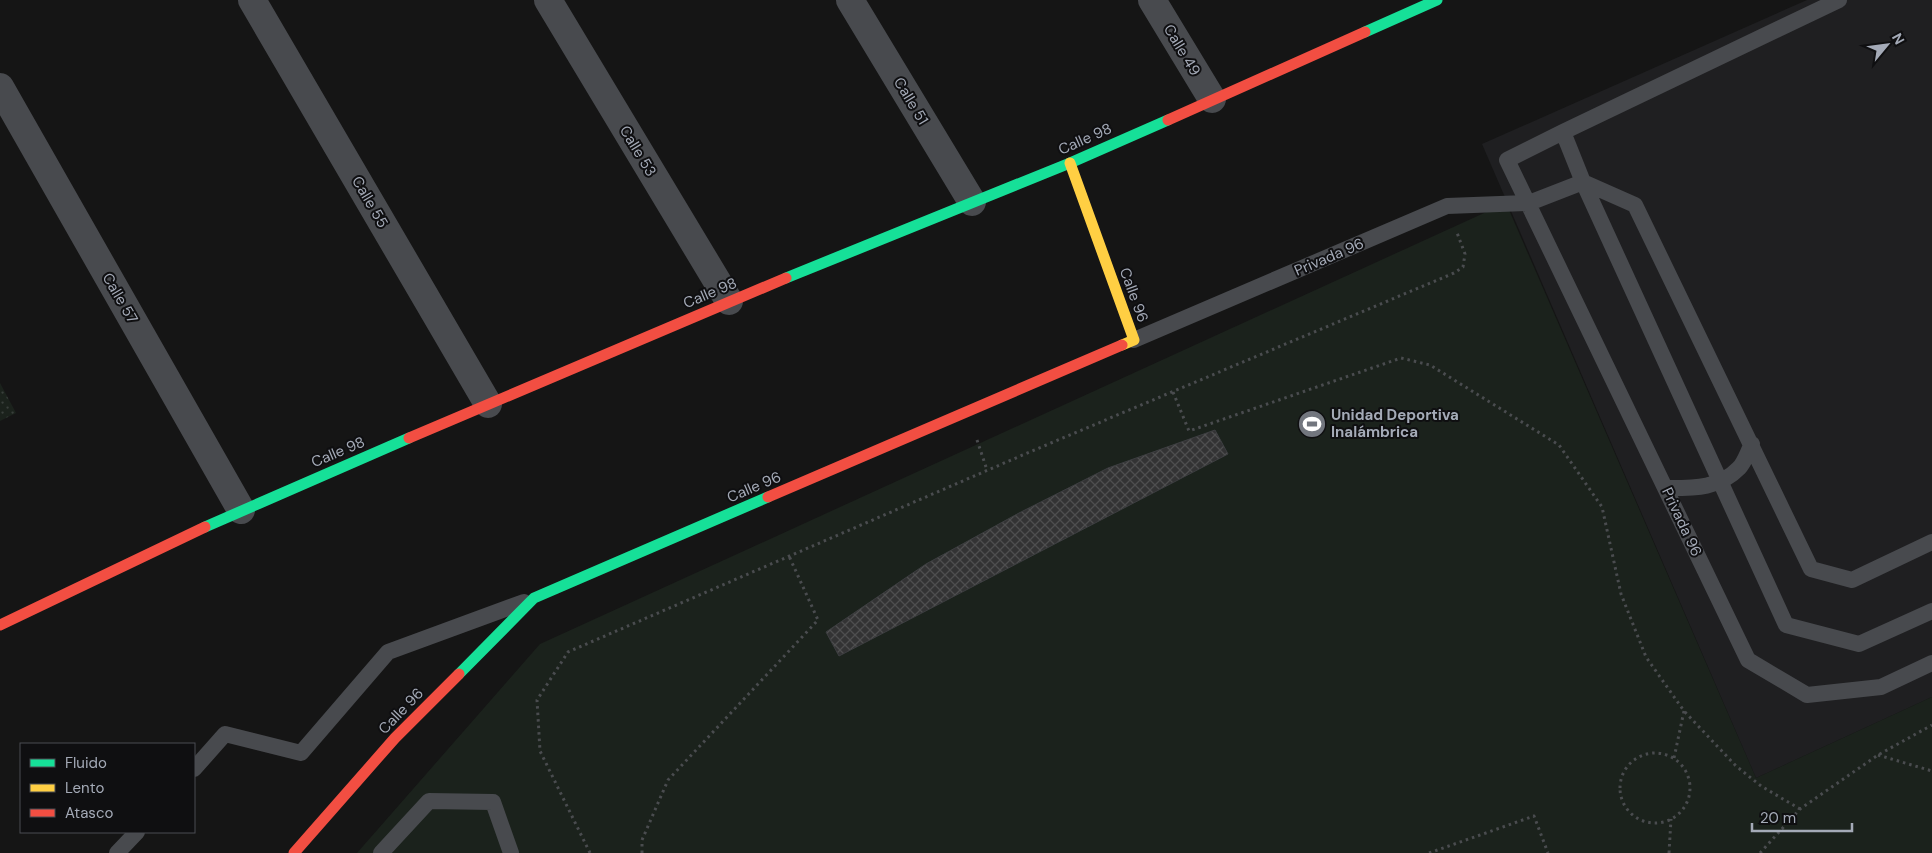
<svg xmlns="http://www.w3.org/2000/svg" width="1932" height="853" font-family="'DM Sans',sans-serif">
<style>
.built{fill:#1f1f21}
.grass{fill:url(#grass-dots)}
.garden{fill:#1b221c}
.building{fill:url(#building-cross-hatch);stroke:#3d3e41}
.lines{fill:none;stroke-linecap:round;stroke-linejoin:round}
.path{stroke:#4a4c4f;stroke-width:3;stroke-dasharray:2.5 4;stroke-linecap:butt}
.lane{stroke:#484a4e;stroke-width:16}
.street{stroke:#484a4e;stroke-width:28}
.fast{stroke:#16e098;stroke-width:11}
.slow{stroke:#ffcf43;stroke-width:11}
.jam{stroke:#f24e42;stroke-width:11}
.labels{text-anchor:middle;stroke-width:4;stroke-linejoin:round;paint-order:stroke}
.street-label{font-size:15px;fill:#a4aab7;stroke:#0f0f11}
.poi-label{font-size:15px;font-weight:bold;fill:#a4aab7;stroke:#0f0f11;text-anchor:start}
</style>
<defs>
<pattern id="grass-dots" width="8" height="8" patternUnits="userSpaceOnUse" patternTransform="scale(1.25)"><rect width="8" height="8" fill="#1b221c"/><path d="M2 2h.1M6 6h.1" fill="none" stroke="#393f3b" stroke-width="1.8" stroke-linecap="round"/></pattern>
<pattern id="building-cross-hatch" width="8" height="8" patternUnits="userSpaceOnUse" patternTransform="scale(1.25)"><rect width="8" height="8" fill="#333334"/><path d="M0 0l8 8M0 8l8-8" fill="none" stroke="#4e4e4f"/></pattern>
</defs>
<rect width="100%" height="100%" fill="#151515"/>
<!-- built -->
<path class="built" d="M1807 0H1932V697L1756 778 1482 144Z"/>
<!-- grass -->
<path class="grass" d="M0 383 16 413 0 421Z"/>
<!-- garden -->
<path class="garden" d="M1506 203 1756 778 1932 697V853H357L540 644Z"/>
<!-- building -->
<path class="building" d="M1215 430 1228 454 839 656 826 632 926 564 1019 513 1108 468Z"/>
<g class="lines">
<!-- path -->
<path class="path" d="M1173 392 1189 431 1401 358 1430 365 1559 445 1602 507 1621 594 1646 657 1684 711 1736 766 1761 786 1800 809
M977 440 987 470
M1620 788a35 35 0 1 1 70 0a35 35 0 1 1-70 0Z
M1878 755 1932 771
M1674 758 1684 711
M590 853 540 751 537 700 568 652 1032 451 1454 273 1463 267 1465 254 1456 230
M642 853V840L668 780 818 620 789 556
M1429 853 1534 816 1548 853
M1669 853 1671 819
M1760 853 1800 809 1878 755 1932 725"/>
<!-- lane -->
<path class="lane" d="M1839 0 1563 132 1507 160 1748 660 1807 695 1881 687 1932 663
M1563 132 1583 182 1786 625 1859 644 1932 611
M1134 340 1447 206 1529 203 1583 182 1635 205 1811 569 1852 580 1932 542
M1666 488C1693 488 1719 489 1739 468 1745 462 1748 451 1752 444
M194 769 225 734 301 753 388 652 524 602
M117 853 137 832
M381 853 429 801 493 802 511 853"/>
<!-- street -->
<path class="street" d="M252 0 488 404
M548 0 729 301
M850 0 972 202
M1152 0 1212 99
M0 87 241 510"/>
<!-- fast -->
<path class="fast" d="M1365 32 1437 0
M786 278 1070 163 1168 120
M205 527 409 438
M459 674 534 598 768 497"/>
<!-- slow -->
<path class="slow" d="M1070 163 1134 340 1122 345"/>
<!-- jam -->
<path class="jam" d="M1168 120 1365 32
M409 438 786 278
M768 497 1122 345
M0 625 205 527
M294 853 395 738 459 674"/>
</g>
<!-- icons -->
<defs>
<symbol id="stadium-disc" viewBox="-11 -11 22 22"><circle r="9.5" fill="#72767e" stroke="#0f0f11"/><path d="M0-5a6.5 5 0 1 0 0 10a6.5 5 0 1 0 0-10ZM-3.5-1.8h7v3.6h-7Z" fill="#fff"/></symbol>
</defs>
<g fill-rule="evenodd">
<use href="#stadium-disc" x="1296" y="408" width="32" height="32"/>
</g>
<g class="labels">
<!-- street labels -->
<g class="street-label">
<text transform="translate(1182 50) rotate(59)" y="5">Calle 49</text>
<text transform="translate(911 101) rotate(59)" y="5">Calle 51</text>
<text transform="translate(1085 139) rotate(-24)" y="5">Calle 98</text>
<text transform="translate(638 151) rotate(59)" y="5">Calle 53</text>
<text transform="translate(370 202) rotate(60)" y="5">Calle 55</text>
<text transform="translate(1329 257) rotate(-23)" y="5">Privada 96</text>
<text transform="translate(710 293) rotate(-23)" y="5">Calle 98</text>
<text transform="translate(1134 295) rotate(70)" y="5">Calle 96</text>
<text transform="translate(120 298) rotate(60)" y="5">Calle 57</text>
<text transform="translate(338 452) rotate(-23)" y="5">Calle 98</text>
<text transform="translate(754 487) rotate(-23)" y="5">Calle 96</text>
<text transform="translate(1682 522) rotate(65)" y="5">Privada 96</text>
<text transform="translate(401 711) rotate(-46)" y="5">Calle 96</text>
</g>
<!-- poi labels -->
<g class="poi-label">
<text x="1331" y="420">Unidad Deportiva<tspan x="1331" dy="17">Inalámbrica</tspan></text>
</g>
</g>
<!-- legend -->
<rect x="20" y="743" width="175" height="90" fill="#0f0f11" stroke="#4b4d53"/>
<rect x="30" y="759" width="25" height="8" fill="#16e098" stroke="#4b4d53"/>
<text x="65" y="768" font-size="15" fill="#a4aab7">Fluido</text>
<rect x="30" y="784" width="25" height="8" fill="#ffcf43" stroke="#4b4d53"/>
<text x="65" y="793" font-size="15" fill="#a4aab7">Lento</text>
<rect x="30" y="809" width="25" height="8" fill="#f24e42" stroke="#4b4d53"/>
<text x="65" y="818" font-size="15" fill="#a4aab7">Atasco</text>
<!-- north arrow -->
<g transform="translate(1887 45) rotate(61)" stroke="#0f0f11" stroke-width="4" paint-order="stroke">
<path d="M0-4L9 19L0 12L-9 19Z" fill="#a4aab7"/>
<text y="-8" font-size="14" font-weight="bold" text-anchor="middle" fill="#a4aab7">N</text>
</g>
<!-- scale -->
<path d="M1752 823v8h100v-8" fill="none" stroke="#a4aab7" stroke-width="2.5"/>
<text x="1760" y="823" font-size="15" fill="#a4aab7" stroke="#0f0f11" stroke-width="4" paint-order="stroke">20 m</text>
</svg>
